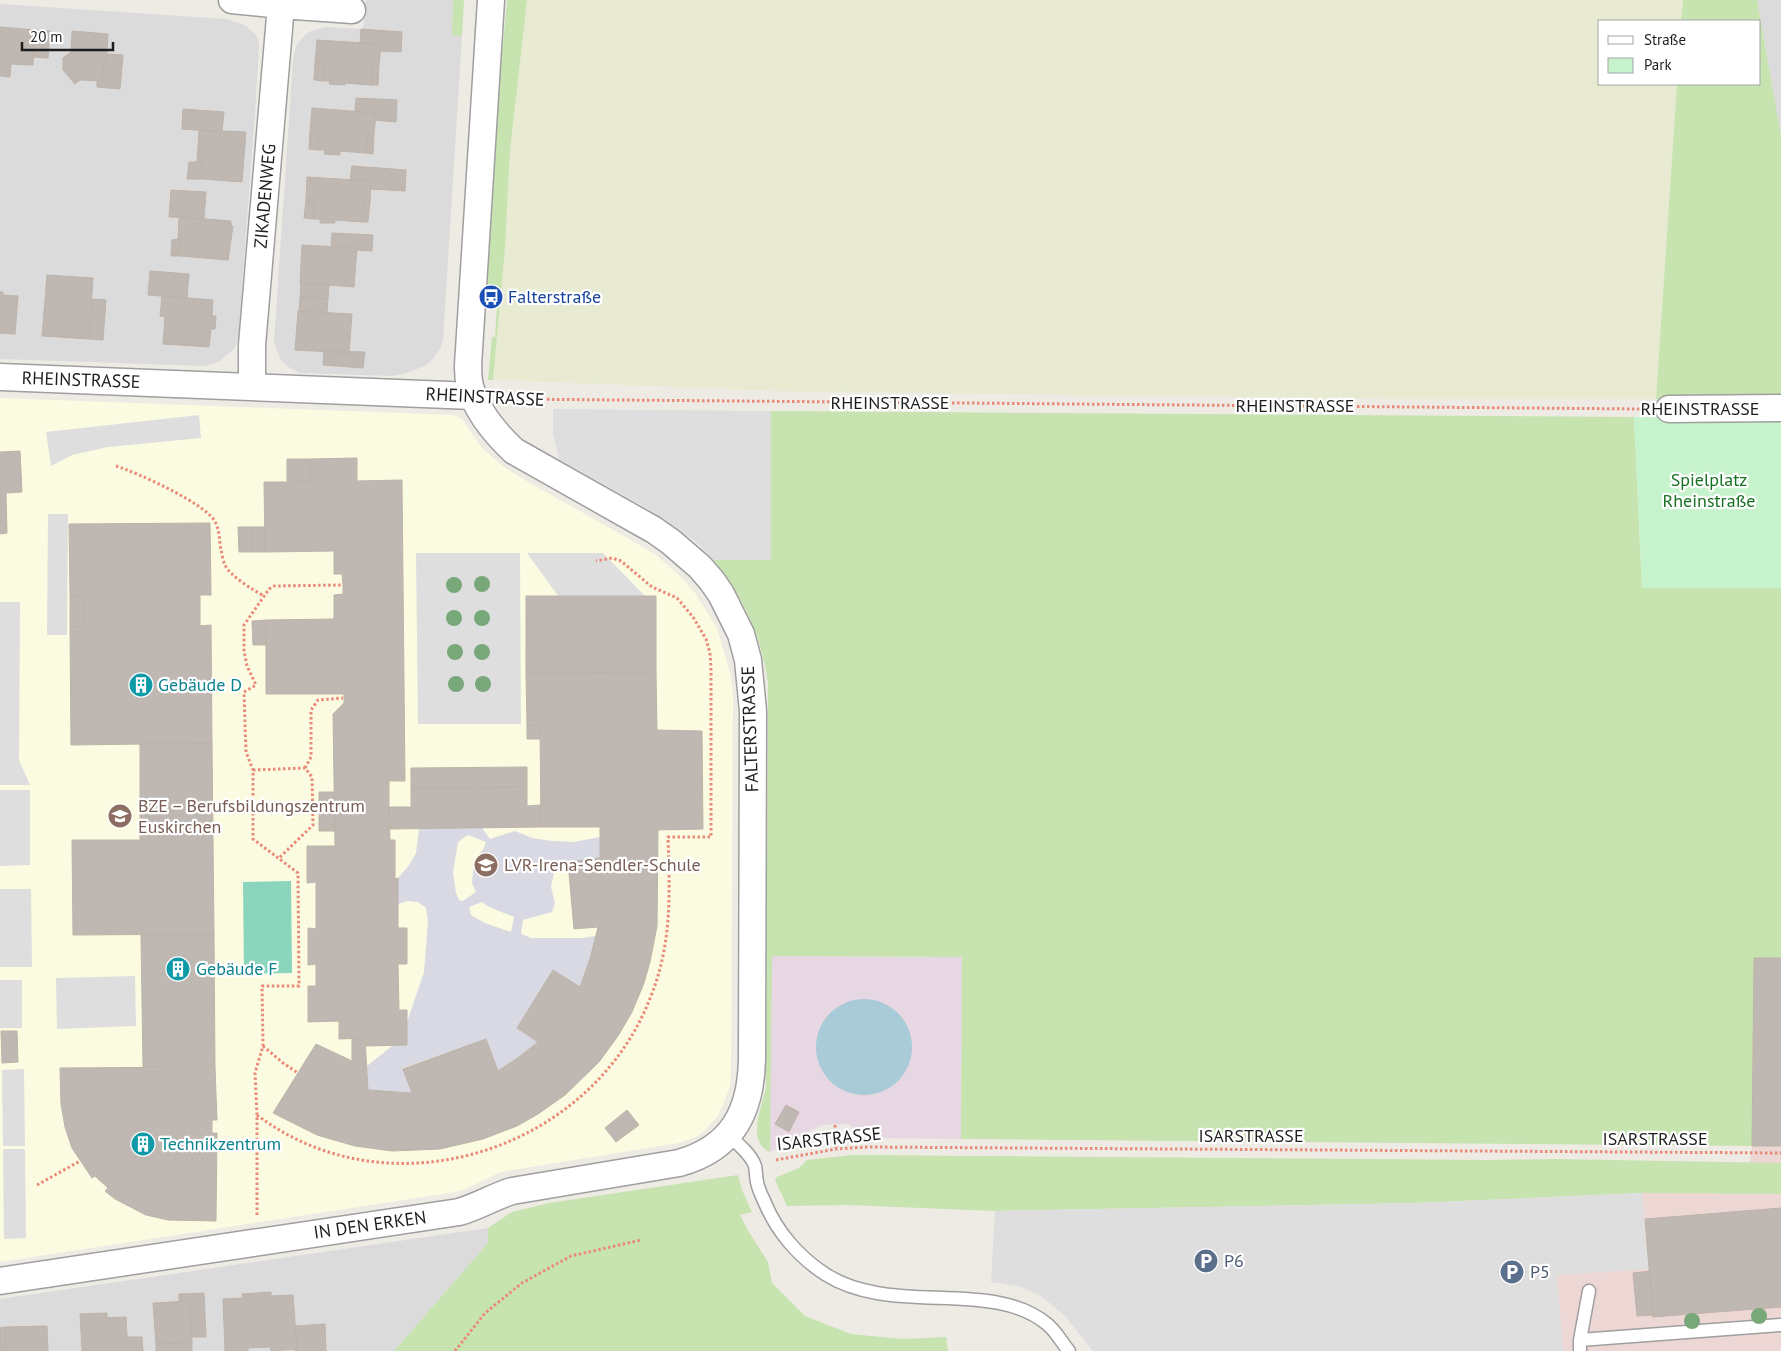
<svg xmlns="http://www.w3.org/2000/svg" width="1781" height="1351" font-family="'PT Sans',sans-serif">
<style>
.residential{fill:#dcdbdb}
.commercial{fill:#edd7d5}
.industrial{fill:#e6d7e3}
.education{fill:#fafbe0}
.farmland{fill:#e8ebd2}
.grass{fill:#c7e3af}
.park{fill:#c6f3cb}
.pitch{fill:#8ad5bb}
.parking{fill:#dedede}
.plaza{fill:#d9d9e3;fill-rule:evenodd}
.water{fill:#a9cbd7}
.building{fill:#beb7b2;stroke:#beb3a9}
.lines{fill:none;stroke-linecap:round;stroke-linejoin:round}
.lane-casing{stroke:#9f9f9f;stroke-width:15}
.street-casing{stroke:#9f9f9f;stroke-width:29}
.path{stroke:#eb8978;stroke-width:3;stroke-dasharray:2.5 2.5;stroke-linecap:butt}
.lane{stroke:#fff;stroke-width:12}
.street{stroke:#fff;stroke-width:26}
.tree{fill:#78a87a}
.labels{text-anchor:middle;stroke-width:4.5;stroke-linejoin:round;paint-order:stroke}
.street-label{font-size:18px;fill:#1e1e1e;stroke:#fff}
.transit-label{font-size:18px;fill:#164399;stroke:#fff;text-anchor:start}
.park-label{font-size:18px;fill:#177122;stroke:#fff}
.culture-label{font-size:18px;fill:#0d838f;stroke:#fff;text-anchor:start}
.education-label{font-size:18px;fill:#785e54;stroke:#fff;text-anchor:start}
.service-label{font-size:18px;fill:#4e5e75;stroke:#fff;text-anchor:start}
</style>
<rect width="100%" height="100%" fill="#eeebe5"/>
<!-- residential -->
<path class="residential" d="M366 0H453L452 35 462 36 443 340 440 349 433 359 425 366 403 374 391 376 299 373 287 366 281 360 274 343 293 60 296 46 305 35 311 31 326 27 363 29Z
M1757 0H1781V136Z
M0 4 227 19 246 26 254 33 258 39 259 47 255 114 238 339 234 349 220 361 205 366 0 359Z
M488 1228V1243L394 1351H0V1299Z"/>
<!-- commercial -->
<path class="commercial" d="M1754 958H1781V1351H1429L1416 1204 1642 1193H1746L1752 1146Z"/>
<!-- industrial -->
<path class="industrial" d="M771 956 962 957 961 1139 861 1138 849 1124 822 1125 770 1152Z"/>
<!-- education -->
<path class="education" d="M0 398 454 415 462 419 482 448 504 467 528 482 638 544 656 555 683 579 695 593 717 628 731 676 733 695 731 1074 730 1087 722 1107 717 1117 703 1132 696 1137 679 1143 501 1172 463 1190 449 1193 0 1262Z"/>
<!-- farmland -->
<path class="farmland" d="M527 0H1683L1681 21H1600V84H1677L1656 399H1384L775 391 493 380 505 248 510 151Z"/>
<!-- grass -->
<path class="grass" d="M453 0H464L462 36 452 35Z
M507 0H527L510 151 505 248 493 380H488L492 337H495L498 291 487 290 499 89Z
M1683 0H1757L1781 136V400L1656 399 1677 84H1760V21H1681Z
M771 411 1634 417 1642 588H1781V958H1754L1752 1146 961 1139 962 957 772 956 770 1152C745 1141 763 1105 766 1087L768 683C761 634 744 600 714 560H771Z
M853 1155 1489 1160 1555 1159 1781 1163V1194L1642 1193 1416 1203 995 1211 848 1205 787 1206 775 1180 777 1177 799 1168 807 1160Z
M738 1175 742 1190 752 1212 740 1215 749 1232 768 1262 772 1283 805 1316 851 1334 903 1339 946 1337 948 1351H394L488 1243V1228L512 1212 549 1203Z"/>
<!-- park -->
<path class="park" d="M1634 417H1781V588H1642Z"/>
<!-- pitch -->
<path class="pitch" d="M291 881 292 973 244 974 243 882Z"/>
<!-- parking -->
<path class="parking" d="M553 409 771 411V560H714L695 541 646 508 559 459 553 434Z
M199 415 201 438 108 447 72 455 51 466 46 432Z
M48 514H68L67 635H47Z
M416 553H520L521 724H418Z
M527 553H603L645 596 559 597Z
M0 602H20L19 760 30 785H0Z
M0 790H30V865L0 866Z
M0 889H31L32 967H0Z
M135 976 136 1026 57 1029 56 978Z
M0 980H22V1028H0Z
M24 1069 25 1146H3L2 1070Z
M3 1149H25L26 1238 4 1239Z
M1642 1193 1649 1269 1557 1275 1563 1351H1093L1064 1315 1042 1297 1022 1287 991 1282 995 1211 1416 1203Z"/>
<!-- plaza -->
<path class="plaza" d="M482 828 490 839 515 831 532 838 552 841 574 842 600 837V858L568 862 559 861 555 868 551 887 555 903 552 912 523 920 521 934 531 938H583L596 936 590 959 580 987 553 970 517 1028 538 1042 519 1057 498 1071 486 1039 403 1068 412 1093 368 1090 367 1066 392 1046 407 1045V1022L424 972 428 921 426 908 418 902 408 901 398 904V878L410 864 416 853 419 829ZM468 835 486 842 484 848 475 861 473 872 472 883 476 892 463 901 459 900 456 893 453 872 458 842ZM482 902 489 907 514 917 511 932 485 923 471 915 469 907Z"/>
<!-- water -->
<path class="water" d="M816 1047a48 48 0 1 1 96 0a48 48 0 1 1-96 0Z"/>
<!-- building -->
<path class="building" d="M0 27 35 30 33 65 11 64 10 77 0 76Z
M361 29 402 32 401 52 380 51 381 44 360 43Z
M35 30 50 31 48 58 33 57Z
M72 31 108 34 106 63H103L102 79H105V81L80 80 75 84 63 70V58L71 52Z
M317 40 381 44 379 65H372L371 85 345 83V85L329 84 330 81H323L324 64 315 63Z
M107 54 123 55 120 89 97 87V80L105 81V79H102L103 63H106Z
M315 63 324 64 323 81 314 80Z
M372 65H379L378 85H371Z
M356 98 397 100 396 122 375 120 376 113 355 112Z
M312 108 376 113 374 134 368 133 366 153 340 151V155L324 154 325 150H318L319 132H310Z
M183 109 224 112 222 132 182 129Z
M199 130 246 132 242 182 202 179 203 162H197Z
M310 132H319L318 150 309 149Z
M368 133 374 134 373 154 366 153Z
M189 162H203L202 179H187Z
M352 166 406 170 405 191 371 189V181L350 180Z
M307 177 371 181 370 202H363L362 222 335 220V223H320V219H313L315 201 306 200Z
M171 190 206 192 204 219 169 217Z
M306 200 315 201 313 219 304 218Z
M363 202H370L368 222H362Z
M179 217 231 221V226H233L228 260 180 256 181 239H178Z
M332 233 373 235 372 251 357 250V248L331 246Z
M178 239 177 256H171L172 240Z
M178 239H181L180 256H177Z
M302 245 357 248 354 287 300 283Z
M150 271 189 274 187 298 148 295Z
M47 275 93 278 89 339 42 336Z
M301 283 329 285 328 299 300 297Z
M0 292H3V295L18 296 15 334 0 333Z
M162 296 213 300 212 316H216L215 329H211L209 347 163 344 165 317 160 316Z
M300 297 328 299 327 313 299 311Z
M92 299 106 300 103 340 89 339Z
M298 311 352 314 349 353 295 350Z
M324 351 365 352 363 368 323 365Z
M20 451 22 492 6 493 7 533 0 534V452Z
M357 458V481L402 480 405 781H389V807L390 840H395V879L398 878V928H407V964H398L399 1010H407V1045L366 1046V1038L339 1039V1021L308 1022V986H316V964L308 965V928L316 929V882L307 883V846H335L333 714 344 703V694H266V620L334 619V595L343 594V585L342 574H334V551L265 552 264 482H310V459Z
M287 459H310V482L287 481Z
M210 523 211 595H200V626L211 625 212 743 71 745 70 627 84 626V596H70L69 524Z
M238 527H251L252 552H239Z
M251 527H265V552H252Z
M70 596H84V626L70 627Z
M526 596H656V672L526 674Z
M266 620V645H253L252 621Z
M656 672 657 730 702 731 703 829 658 830 657 926 650 962 644 983 632 1012 618 1036 599 1062 565 1095 538 1114 517 1126 483 1139 440 1149 392 1151 355 1146 317 1135 273 1113 316 1044 352 1061V1038H365L368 1090 412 1093 403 1069 486 1039 498 1071 519 1057 538 1042 517 1028 553 970 580 987 590 959 598 927 574 929 568 862 600 858V827H541L540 725H527L526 674Z
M527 725H540V739H527Z
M212 743 214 934 73 935 72 840H140V744Z
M527 767V787L411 788V768Z
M527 787V806L541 805V827L390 829 389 807H411V788Z
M319 792H334L335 831H319Z
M214 934 215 1067H143L141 935Z
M1754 958H1781V1146H1752Z
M1 1031H17L18 1062 2 1063Z
M215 1067 217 1120H212V1133H217V1135L216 1221 168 1220 146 1215 115 1199 105 1191 108 1188 95 1176 92 1178 72 1148 65 1127 61 1104 60 1068Z
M786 1105 799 1112 789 1132 775 1124Z
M627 1110 639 1125 616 1142 605 1128Z
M1781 1208V1307L1653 1317 1645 1219Z
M1650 1271 1653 1315 1637 1316 1633 1273Z
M271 1292V1296L293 1295 297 1349 271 1351 270 1347 248 1348V1351H225L223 1299 243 1298 242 1294Z
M204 1293 206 1337H191L190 1301H179V1294Z
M190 1301 192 1342 156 1344 153 1303Z
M107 1313V1318L126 1317 128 1351H82L80 1314Z
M325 1324 326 1351H295V1349H297L295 1326Z
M47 1326 48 1351H6L5 1327Z
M5 1327 6 1351H0V1328Z
M128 1337H142L143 1351H128Z
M192 1342V1351H156V1344Z"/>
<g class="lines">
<defs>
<path id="lane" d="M728 1135C737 1143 751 1154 755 1166 756 1171 756 1177 757 1182 758 1189 762 1196 765 1203 777 1232 799 1257 825 1274 891 1317 992 1278 1047 1324 1056 1331 1062 1343 1069 1351
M1580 1340 1781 1325
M1580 1351V1340L1589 1291"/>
<path id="street" d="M232 0 281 5 252 345V387
M281 5 352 10
M0 377 473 396
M1669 409 1781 408
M0 1281 459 1212C477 1207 493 1197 512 1191L679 1163C733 1148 751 1111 752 1059L753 711 748 660 741 634 721 594 712 581 700 567 671 542 654 530 514 451C496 434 476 410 470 386 467 374 468 362 469 350L491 0"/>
</defs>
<!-- lane casing -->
<use href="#lane" class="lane-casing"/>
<!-- street casing -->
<use href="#street" class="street-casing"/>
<!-- path -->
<path class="path" d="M507 399 1641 409
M116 466C138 473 202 502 214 520 220 529 219 540 221 550 222 554 223 561 225 565 230 576 253 590 264 596
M305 768 311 757V710L318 700 343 698
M253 770 305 768 312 777 313 825 278 859
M263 1046 283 1063 298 1073
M257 1115C389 1215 588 1152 649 1001 672 946 670 896 668 837H711V669L710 653 706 639 693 617 677 598 652 587 621 561 612 558 596 561
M835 1125 836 1149
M776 1160 836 1149 867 1147 1781 1153
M37 1185 80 1161
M257 1215V1115L255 1073 263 1046 262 986H299L298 873 253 839V770L246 752 244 692 256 685 247 666 244 651V625L269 589 274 586 343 585
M455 1351 485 1313 522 1283 571 1256 641 1240"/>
<!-- lane -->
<use href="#lane" class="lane"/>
<!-- street -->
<use href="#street" class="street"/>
</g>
<!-- trees -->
<g class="tree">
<circle cx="482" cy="584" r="8"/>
<circle cx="454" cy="585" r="8"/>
<circle cx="454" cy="618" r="8"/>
<circle cx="482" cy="618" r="8"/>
<circle cx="455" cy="652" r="8"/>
<circle cx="482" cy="652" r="8"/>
<circle cx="456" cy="684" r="8"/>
<circle cx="483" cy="684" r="8"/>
<circle cx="1759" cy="1316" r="8"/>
<circle cx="1692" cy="1321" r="8"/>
</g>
<!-- icons -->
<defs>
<symbol id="bus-disc" viewBox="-11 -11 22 22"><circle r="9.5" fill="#1a4fb4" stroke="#fff"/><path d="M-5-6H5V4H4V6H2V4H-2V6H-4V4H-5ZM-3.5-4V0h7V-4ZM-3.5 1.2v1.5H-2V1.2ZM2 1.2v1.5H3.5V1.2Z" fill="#fff"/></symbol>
<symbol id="building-disc" viewBox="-11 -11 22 22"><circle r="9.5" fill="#0f9aa8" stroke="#fff"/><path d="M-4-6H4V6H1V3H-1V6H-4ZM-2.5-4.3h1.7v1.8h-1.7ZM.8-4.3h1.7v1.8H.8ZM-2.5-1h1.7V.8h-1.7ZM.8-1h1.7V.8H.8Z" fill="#fff"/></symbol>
<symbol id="university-disc" viewBox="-11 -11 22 22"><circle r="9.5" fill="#8d6e63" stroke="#fff"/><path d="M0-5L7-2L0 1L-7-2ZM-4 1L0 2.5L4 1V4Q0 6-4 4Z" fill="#fff"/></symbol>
<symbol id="school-disc" viewBox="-11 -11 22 22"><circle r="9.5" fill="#8d6e63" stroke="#fff"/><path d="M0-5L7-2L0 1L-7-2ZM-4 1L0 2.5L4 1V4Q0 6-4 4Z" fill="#fff"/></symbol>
<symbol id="parking-disc" viewBox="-11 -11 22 22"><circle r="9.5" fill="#5c6f8a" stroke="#fff"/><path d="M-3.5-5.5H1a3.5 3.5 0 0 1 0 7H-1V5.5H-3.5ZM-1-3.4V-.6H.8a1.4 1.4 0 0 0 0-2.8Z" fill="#fff"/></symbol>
</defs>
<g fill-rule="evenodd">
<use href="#bus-disc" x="477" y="283" width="28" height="28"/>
<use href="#building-disc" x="127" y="671" width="28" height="28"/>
<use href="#university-disc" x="106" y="802" width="28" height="28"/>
<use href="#school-disc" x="472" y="851" width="28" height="28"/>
<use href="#building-disc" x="164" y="955" width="28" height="28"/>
<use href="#building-disc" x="129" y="1130" width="28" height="28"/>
<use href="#parking-disc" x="1192" y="1247" width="28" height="28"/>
<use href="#parking-disc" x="1498" y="1258" width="28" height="28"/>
</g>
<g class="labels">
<!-- street labels -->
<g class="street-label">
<text transform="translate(265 196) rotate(-85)" y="6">ZIKADENWEG</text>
<text transform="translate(81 380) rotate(2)" y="6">RHEINSTRASSE</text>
<text transform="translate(485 397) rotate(3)" y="6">RHEINSTRASSE</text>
<text x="890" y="409">RHEINSTRASSE</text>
<text x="1295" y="412">RHEINSTRASSE</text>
<text x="1700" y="415">RHEINSTRASSE</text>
<text transform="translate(750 729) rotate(-92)" y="6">FALTERSTRASSE</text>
<text x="1251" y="1142">ISARSTRASSE</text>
<text transform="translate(829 1139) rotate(-6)" y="6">ISARSTRASSE</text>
<text x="1655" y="1145">ISARSTRASSE</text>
<text transform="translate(370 1225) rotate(-8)" y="6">IN DEN ERKEN</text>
</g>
<!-- transit labels -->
<g class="transit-label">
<text x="508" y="303">Falterstraße</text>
</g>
<!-- park labels -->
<g class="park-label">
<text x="1709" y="486">Spielplatz<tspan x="1709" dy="21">Rheinstraße</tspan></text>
</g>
<!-- culture labels -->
<g class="culture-label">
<text x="158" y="691">Gebäude D</text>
<text x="196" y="975">Gebäude F</text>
<text x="160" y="1150">Technikzentrum</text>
</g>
<!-- education labels -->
<g class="education-label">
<text x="138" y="812">BZE – Berufsbildungszentrum<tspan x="138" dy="21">Euskirchen</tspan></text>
<text x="504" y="871">LVR-Irena-Sendler-Schule</text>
</g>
<!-- service labels -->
<g class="service-label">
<text x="1224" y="1267">P6</text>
<text x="1530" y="1278">P5</text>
</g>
</g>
<!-- legend -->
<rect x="1598" y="20" width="162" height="65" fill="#ffffff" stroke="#a5a5a5"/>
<rect x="1608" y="36" width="25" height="8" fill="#ffffff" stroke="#a5a5a5"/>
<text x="1644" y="45" font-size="15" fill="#1e1e1e">Straße</text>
<rect x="1608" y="58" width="25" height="15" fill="#c6f3cb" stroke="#a5a5a5"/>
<text x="1644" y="70" font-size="15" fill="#1e1e1e">Park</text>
<!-- scale -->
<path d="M22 42v8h91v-8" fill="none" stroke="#1e1e1e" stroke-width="2.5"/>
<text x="30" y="42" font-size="15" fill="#1e1e1e" stroke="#ffffff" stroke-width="4" paint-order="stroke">20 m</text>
</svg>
